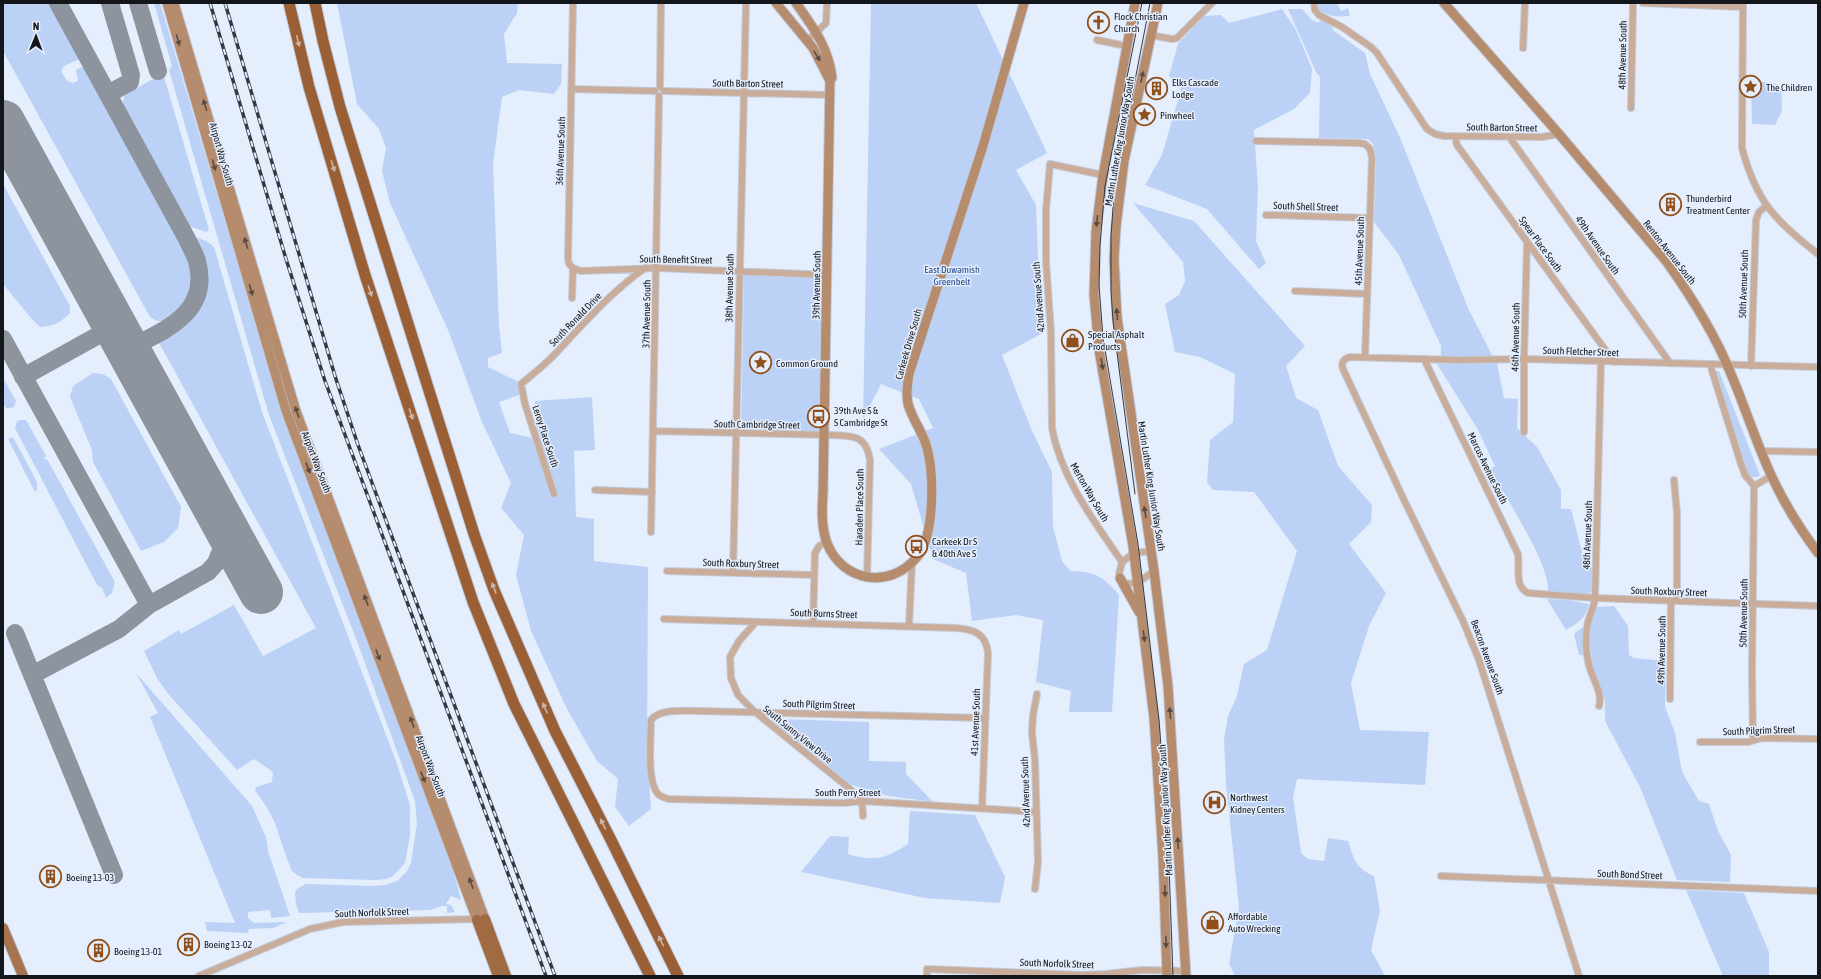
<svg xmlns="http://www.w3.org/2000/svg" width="1821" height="979" font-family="'Asap Condensed',sans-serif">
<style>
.green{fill:#bbd1f5}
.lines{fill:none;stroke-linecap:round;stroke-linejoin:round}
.taxiway{stroke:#8d949e;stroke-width:18}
.runway{stroke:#8d949e;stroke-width:44}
.minor-casing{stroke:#c3cbd9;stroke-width:8}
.secondary-casing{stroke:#c3cbd9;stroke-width:11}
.primary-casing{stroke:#c3cbd9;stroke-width:12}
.trunk-casing{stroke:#c3cbd9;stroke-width:12}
.motorway-casing{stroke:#c3cbd9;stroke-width:13}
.minor{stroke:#c9ac99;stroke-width:6}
.secondary{stroke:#b68c6f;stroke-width:9}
.primary{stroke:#a77450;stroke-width:10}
.trunk{stroke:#a06a42;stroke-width:10}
.motorway{stroke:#9a5f34;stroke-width:11}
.tram{stroke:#353940;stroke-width:1}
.rail-casing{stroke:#353940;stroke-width:3.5}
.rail{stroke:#e5eefd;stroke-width:2;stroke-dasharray:6;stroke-linecap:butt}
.oneway{fill:#5c4b41}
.oneway2{fill:#c7b5ad}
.labels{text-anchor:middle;stroke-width:3;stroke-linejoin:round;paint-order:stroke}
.poi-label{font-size:10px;fill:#13161b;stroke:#e5eefd;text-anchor:start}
.street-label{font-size:10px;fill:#13161b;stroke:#e5eefd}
.park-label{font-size:10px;fill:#1f468d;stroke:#e5eefd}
</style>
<rect width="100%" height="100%" fill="#e5eefd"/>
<!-- green -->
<path class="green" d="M3 3H51L82 58 64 66 61 71 67 81 73 83 78 81 76 70 85 65 190 257C193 266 195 278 193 288 190 302 175 322 159 321 156 321 152 318 150 317L3 51Z
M154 3H160L275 389 323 525 328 534 342 576 375 660 452 866 461 900 451 896 446 904 451 905 455 912 447 913V906H442L430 910 299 913 297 907H298L296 905 295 893 297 889 306 884 374 886 385 885 397 881 407 871 411 863 417 824 415 801 358 644 269 415 169 70 172 66Z
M337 3H518L517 13 504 34 507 63 562 64 561 84 554 94 519 90 502 97 493 164 499 326 502 353 488 358V367L519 382V395L499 402 510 433 538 439 535 401 592 397 595 450 574 451 576 517 594 519V561L648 567 647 752 651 809 629 826 615 807 618 779 597 761 567 709 531 631 516 575 524 535 501 508 511 483 482 422 448 330 390 203 382 171 386 148 379 129 357 104Z
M871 3H976L1047 153 1016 170 1036 205 1041 334 1002 355 1032 431 1052 472 1053 527 1062 561 1070 571C1096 572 1103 576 1119 595L1112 712H1069L1071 691 1036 682 1043 620 1016 615 972 621 966 573 933 559 911 484 879 449 933 428 919 399 881 384 863 420Z
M1319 3H1337L1341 11 1348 8 1350 16C1339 17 1329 17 1319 10Z
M1282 9 1296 30 1312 69 1310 93 1294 109 1254 130 1258 187 1256 241 1266 263 1259 269 1207 209 1145 185 1162 155 1181 90 1169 76 1178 44 1204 16 1221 15 1229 23Z
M1288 9H1302L1312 20 1319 23 1320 19 1329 22 1334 31 1365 53 1370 74 1401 140 1468 308 1493 357H1441V346L1399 255 1374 222 1376 157 1373 144 1368 139 1319 138 1320 77 1316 72Z
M163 73 209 230 206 232 186 225 122 109 123 101 125 95Z
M1751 81 1773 83 1781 86 1782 111 1775 125 1752 124Z
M3 184 70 306V313C60 323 54 326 40 327L30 317 3 284Z
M1133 203 1194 221 1305 346 1286 366 1296 398 1318 410 1338 466 1372 505 1371 522 1349 544 1386 593 1369 626 1351 683 1360 730 1429 732 1425 785 1297 779 1293 797 1301 853 1308 859 1324 861 1328 838 1348 841C1354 859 1355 868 1374 876L1380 911 1371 950 1385 976H1235L1229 964 1239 907 1226 784 1224 739 1228 716 1237 696 1244 664 1267 650 1297 551 1254 492 1213 490 1207 482 1210 440 1233 422 1235 374 1200 357 1175 352 1165 304 1179 295 1185 281 1183 262Z
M198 238 208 242 214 247 262 412 396 761 410 805V835L405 863 392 877 386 879 375 880 303 878 297 875 292 871 287 859 275 823 266 806 255 790 256 787 272 782 273 772 254 759 237 770 170 696 158 680 144 651 179 630 181 634 234 605 263 656 316 628 158 341C164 337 171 335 177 330 199 314 209 285 202 258 201 253 197 247 195 241Z
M744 272 828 278 825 435 741 434Z
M1497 363 1504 398 1518 399 1517 428 1537 447 1561 490V509H1571L1585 564 1592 568V590L1587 595 1548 592C1551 569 1515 513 1503 491L1495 494 1484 474 1495 466 1477 428 1437 364Z
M1715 371H1719L1760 475 1757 477H1751L1746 473Z
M93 373 103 374 111 379 181 507 178 528 164 542 141 551 93 462 92 450 70 397 73 386Z
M3 378 16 401 14 407 10 408H6L3 404Z
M20 420H26L46 456 44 458 45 460 47 459 115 582 112 593 106 598 102 588 97 585 15 428 17 421Z
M13 437 37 482V492L34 490 8 439Z
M1547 599 1568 600 1589 604C1585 619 1579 622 1566 630Z
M1614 606 1628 626 1629 655 1634 658 1666 661 1665 707 1675 733 1682 772 1699 801 1709 804 1718 831 1731 855 1730 882 1677 880 1640 787 1605 721V701L1594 671 1589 639 1591 623 1596 607Z
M1584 626V655H1579L1574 634Z
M136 673 252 806 266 837 268 851 290 916 271 918 270 910 248 912V918L254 923 287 922 273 928 249 929 248 933 207 931 205 922 235 923 150 717 158 713Z
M780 719 869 722V761L906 762V774L933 802 889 796 851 785 771 720Z
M910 811 975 815 1005 877 1000 903 925 898 801 872 830 836 849 837 848 854C875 862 885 859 908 844Z
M1686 890 1744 893 1769 952V976H1723Z"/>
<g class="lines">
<!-- taxiway -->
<path class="taxiway" d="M58 3 187 239C190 246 195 254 197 261 211 313 165 330 128 349
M138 3 158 71
M108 94 130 82 131 75 110 3
M3 339 149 605
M23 377 115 326
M15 633 114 875
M32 675 119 629 149 605 208 572 216 563 224 543V535L219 515"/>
<!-- runway -->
<path class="runway" d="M3 122 261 592"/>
<defs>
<path id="minor" d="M1314 3 1315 10 1319 15 1342 27 1371 47 1377 53 1427 129 1435 134 1444 136 1542 137 1559 134
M1643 3 1743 7
M1743 3 1742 148C1756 201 1775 221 1818 254
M1150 35 1172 39 1177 38 1212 3
M1097 40 1126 46
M807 41 826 23 827 3
M1523 48 1525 3
M660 87 661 3
M571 89 655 91
M664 91 831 95
M1631 108 1633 3
M1455 136 1457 145 1614 362
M1510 138 1670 363
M1256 141 1359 143 1365 144 1370 149 1372 158 1365 357
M1103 175 1050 164 1046 210V261L1051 333 1052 428C1061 478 1094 521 1122 562
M1266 215 1370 218
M573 268 581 271 657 268 828 275
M1295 291 1367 294
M572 298 573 268 569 264 568 259 573 3
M1424 359 1518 554C1520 567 1514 587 1528 593L1595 598 1818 606
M1710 364 1741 464 1745 475 1754 486
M1751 366 1756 220 1759 212 1766 206
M653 431 831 435C852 436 866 434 870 460L867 578
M1524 432V359L1527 242
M1761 451 1818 452
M1674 480 1677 513V601
M595 490 652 492
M554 494 525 404 521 384C533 374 545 365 556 353 584 323 611 292 645 268
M651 532 659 96
M1151 551 1134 553 1122 562 1119 574 1123 582C1136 587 1144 578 1154 571
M667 571 814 575
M733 573 746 3
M664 619 955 628C973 629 986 633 988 653L982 809
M756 622 739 641 730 657 731 678 738 695 755 712 850 789 862 801 863 816
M813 623 815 553 819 546 826 542
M909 626 912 563
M1670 699 1671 601
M1599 706C1603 693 1592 678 1589 665 1586 652 1585 635 1588 622 1590 614 1594 607 1595 598L1601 361
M984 718 698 711C685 711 660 708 651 720 651 737 646 783 659 795 662 797 665 798 668 799L844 803 862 801 1036 812
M1753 740 1752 672 1754 486 1771 476
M1700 742H1748L1762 738 1818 739
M1441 876 1818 891
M1035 889 1038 862 1035 760 1032 733 1033 715 1037 694
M199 976 310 929 343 922 479 919
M927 976V969L1082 975 1106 974 1142 970 1186 971
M1579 976 1479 660 1463 621 1405 502 1343 369C1341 363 1343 359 1350 357L1457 360 1524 359 1818 367"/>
<path id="secondary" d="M167 3 286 411 477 920
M174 3 296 411 485 919
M776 3 813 48 829 79
M796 3C813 27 829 48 832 78L830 80 823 492C822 508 821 527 827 543 842 582 890 590 917 557 935 536 934 474 927 448 924 435 916 425 911 412 905 400 907 387 909 374L983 146 1024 3
M1135 3 1103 175 1096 231 1094 295 1099 350 1133 546 1154 718 1163 858 1167 976
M1158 3 1124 161 1116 227 1114 259 1117 317 1154 571 1168 686 1186 976
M1444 3 1559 134 1666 261C1691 296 1715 334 1731 374 1745 407 1756 442 1771 475 1784 503 1800 529 1818 553
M1120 578 1139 612"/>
<path id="primary" d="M3 928 23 976"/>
<path id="trunk" d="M485 919 506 976
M477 920 498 976"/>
<path id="motorway" d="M289 3 309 87 365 275 473 602 514 704 650 976
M315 3 323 41 340 107 474 534 494 590 555 731 611 840 678 976"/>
</defs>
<!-- minor casing -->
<use href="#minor" class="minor-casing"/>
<!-- secondary casing -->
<use href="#secondary" class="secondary-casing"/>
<!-- primary casing -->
<use href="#primary" class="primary-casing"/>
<!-- trunk casing -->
<use href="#trunk" class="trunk-casing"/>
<!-- motorway casing -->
<use href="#motorway" class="motorway-casing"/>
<!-- minor -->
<use href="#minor" class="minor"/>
<!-- secondary -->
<use href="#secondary" class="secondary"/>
<!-- primary -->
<use href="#primary" class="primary"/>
<!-- trunk -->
<use href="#trunk" class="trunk"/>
<!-- motorway -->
<use href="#motorway" class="motorway"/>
<!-- tram -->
<path class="tram" d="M1142 3 1105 186 1100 245 1099 285 1103 338 1138 544 1159 720 1168 838 1173 976
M1135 494 1113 321 1111 291V236L1114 194 1119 163 1150 3"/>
<defs>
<path id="rail" d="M210 3 286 259 325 381 546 976
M225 3 335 376 358 445 555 976"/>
</defs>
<!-- rail casing -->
<use href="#rail" class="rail-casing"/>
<!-- rail -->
<use href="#rail" class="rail"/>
</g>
<!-- one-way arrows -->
<defs><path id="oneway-solid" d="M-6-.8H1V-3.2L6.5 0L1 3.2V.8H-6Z"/></defs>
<g class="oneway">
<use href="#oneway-solid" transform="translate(178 40) rotate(74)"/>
<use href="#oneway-solid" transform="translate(817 56) rotate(58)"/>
<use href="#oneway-solid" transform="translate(1142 77) rotate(-78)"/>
<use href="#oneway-solid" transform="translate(205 105) rotate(-107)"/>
<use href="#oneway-solid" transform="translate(214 165) rotate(74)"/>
<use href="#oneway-solid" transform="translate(1097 221) rotate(96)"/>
<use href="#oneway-solid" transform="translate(246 243) rotate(-107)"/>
<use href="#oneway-solid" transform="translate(251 290) rotate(74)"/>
<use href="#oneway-solid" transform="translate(1117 314) rotate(-95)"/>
<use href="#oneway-solid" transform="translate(1102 364) rotate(80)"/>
<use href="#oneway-solid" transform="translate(297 412) rotate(-109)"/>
<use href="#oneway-solid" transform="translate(308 468) rotate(69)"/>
<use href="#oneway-solid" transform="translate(1145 512) rotate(-99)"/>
<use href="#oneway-solid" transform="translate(366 600) rotate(-110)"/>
<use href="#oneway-solid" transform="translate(1144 636) rotate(83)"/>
<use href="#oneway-solid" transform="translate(378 655) rotate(69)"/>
<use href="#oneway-solid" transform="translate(1170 713) rotate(-95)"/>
<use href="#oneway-solid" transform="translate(412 722) rotate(-110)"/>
<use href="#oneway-solid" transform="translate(423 777) rotate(69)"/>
<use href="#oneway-solid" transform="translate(1178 843) rotate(-93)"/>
<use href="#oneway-solid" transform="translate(471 883) rotate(-110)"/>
<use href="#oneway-solid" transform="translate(1165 891) rotate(88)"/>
<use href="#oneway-solid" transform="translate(1166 942) rotate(89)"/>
</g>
<g class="oneway2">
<use href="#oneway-solid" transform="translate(298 41) rotate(77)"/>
<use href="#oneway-solid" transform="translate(333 166) rotate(73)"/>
<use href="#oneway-solid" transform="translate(370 291) rotate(72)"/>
<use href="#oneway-solid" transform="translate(411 414) rotate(72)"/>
<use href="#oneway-solid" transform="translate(494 588) rotate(-111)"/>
<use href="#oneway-solid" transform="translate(545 708) rotate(-113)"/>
<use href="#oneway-solid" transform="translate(603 824) rotate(-117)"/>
<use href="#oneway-solid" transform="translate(661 941) rotate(-116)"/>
</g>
<!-- icons -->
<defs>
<symbol id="church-ring" viewBox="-11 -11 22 22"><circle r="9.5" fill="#e5eefd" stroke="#91501b" stroke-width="1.5"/><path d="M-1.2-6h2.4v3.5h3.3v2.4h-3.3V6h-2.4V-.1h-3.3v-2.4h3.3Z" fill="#91501b"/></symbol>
<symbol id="sight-ring" viewBox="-11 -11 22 22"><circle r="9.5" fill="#e5eefd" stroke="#91501b" stroke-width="1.5"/><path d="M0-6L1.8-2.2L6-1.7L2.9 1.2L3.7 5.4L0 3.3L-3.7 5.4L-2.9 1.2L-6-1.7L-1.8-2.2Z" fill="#91501b"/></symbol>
<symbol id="building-ring" viewBox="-11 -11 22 22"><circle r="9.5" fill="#e5eefd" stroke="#91501b" stroke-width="1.5"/><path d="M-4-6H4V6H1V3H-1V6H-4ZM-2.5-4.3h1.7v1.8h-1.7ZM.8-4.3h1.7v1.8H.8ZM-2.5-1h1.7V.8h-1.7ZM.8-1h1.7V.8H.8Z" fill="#91501b"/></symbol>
<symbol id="shop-ring" viewBox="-11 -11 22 22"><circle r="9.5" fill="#e5eefd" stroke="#91501b" stroke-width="1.5"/><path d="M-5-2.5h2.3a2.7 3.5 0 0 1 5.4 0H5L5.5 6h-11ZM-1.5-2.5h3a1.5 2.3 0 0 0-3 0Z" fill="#91501b"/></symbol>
<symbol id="bus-ring" viewBox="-11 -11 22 22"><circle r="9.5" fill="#e5eefd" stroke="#91501b" stroke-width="1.5"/><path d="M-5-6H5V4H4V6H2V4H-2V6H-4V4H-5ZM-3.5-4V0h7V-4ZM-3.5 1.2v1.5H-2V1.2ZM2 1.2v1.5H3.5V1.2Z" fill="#91501b"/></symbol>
<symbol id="hospital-ring" viewBox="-11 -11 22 22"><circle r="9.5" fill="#e5eefd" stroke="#91501b" stroke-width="1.5"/><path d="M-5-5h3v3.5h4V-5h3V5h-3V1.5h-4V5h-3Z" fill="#91501b"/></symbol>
</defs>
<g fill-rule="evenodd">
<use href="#church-ring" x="1086" y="10" width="25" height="25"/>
<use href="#sight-ring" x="1738" y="74" width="25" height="25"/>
<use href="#building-ring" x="1144" y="76" width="25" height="25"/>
<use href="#sight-ring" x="1132" y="102" width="25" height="25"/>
<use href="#building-ring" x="1658" y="192" width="25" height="25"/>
<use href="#shop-ring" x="1060" y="328" width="25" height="25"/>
<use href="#sight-ring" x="748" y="350" width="25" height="25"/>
<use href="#bus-ring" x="806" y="404" width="25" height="25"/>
<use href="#bus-ring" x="904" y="534" width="25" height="25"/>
<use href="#hospital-ring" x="1202" y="790" width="25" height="25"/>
<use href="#building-ring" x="38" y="864" width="25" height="25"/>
<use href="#shop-ring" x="1200" y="910" width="25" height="25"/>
<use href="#building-ring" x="176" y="932" width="25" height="25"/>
<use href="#building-ring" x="86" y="938" width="25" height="25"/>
</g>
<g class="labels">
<!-- poi labels -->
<g class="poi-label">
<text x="1114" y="20">Flock Christian<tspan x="1114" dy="12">Church</tspan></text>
<text x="1172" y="86">Elks Cascade<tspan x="1172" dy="12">Lodge</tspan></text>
<text x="1766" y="91">The Children</text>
<text x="1160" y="119">Pinwheel</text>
<text x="1686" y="202">Thunderbird<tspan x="1686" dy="12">Treatment Center</tspan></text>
<text x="1088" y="338">Special Asphalt<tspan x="1088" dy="12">Products</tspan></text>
<text x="776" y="367">Common Ground</text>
<text x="834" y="414">39th Ave S &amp;<tspan x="834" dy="12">S Cambridge St</tspan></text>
<text x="932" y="545">Carkeek Dr S<tspan x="932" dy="12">&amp; 40th Ave S</tspan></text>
<text x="1230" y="801">Northwest<tspan x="1230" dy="12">Kidney Centers</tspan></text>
<text x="66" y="881">Boeing 13-03</text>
<text x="1228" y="920">Affordable<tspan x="1228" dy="12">Auto Wrecking</tspan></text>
<text x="204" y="948">Boeing 13-02</text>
<text x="114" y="955">Boeing 13-01</text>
</g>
<!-- street labels -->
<g class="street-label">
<text transform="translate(1622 55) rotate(-89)" y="4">48th Avenue South</text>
<text transform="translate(748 83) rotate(1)" y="4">South Barton Street</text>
<text transform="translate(1502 127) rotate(1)" y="4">South Barton Street</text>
<text transform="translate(1119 141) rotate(-80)" y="4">Martin Luther King Junior Way South</text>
<text transform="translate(560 151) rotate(-88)" y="4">36th Avenue South</text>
<text transform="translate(222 154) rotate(74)" y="4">Airport Way South</text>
<text transform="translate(1306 206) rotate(2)" y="4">South Shell Street</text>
<text transform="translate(1541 244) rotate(54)" y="4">Spear Place South</text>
<text transform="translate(1598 245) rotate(55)" y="4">49th Avenue South</text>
<text transform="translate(1359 251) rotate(-88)" y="4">45th Avenue South</text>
<text transform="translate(1670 252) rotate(52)" y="4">Renton Avenue South</text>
<text transform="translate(676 259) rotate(1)" y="4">South Benefit Street</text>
<text transform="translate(1743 284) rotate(-88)" y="4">50th Avenue South</text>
<text transform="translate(816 285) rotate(-89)" y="4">39th Avenue South</text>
<text transform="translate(729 288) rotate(-89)" y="4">38th Avenue South</text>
<text transform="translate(1038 297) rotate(-94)" y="4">42nd Avenue South</text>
<text transform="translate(646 314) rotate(-89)" y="4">37th Avenue South</text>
<text transform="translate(575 319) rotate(-46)" y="4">South Ronald Drive</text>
<text transform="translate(1515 337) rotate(-89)" y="4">46th Avenue South</text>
<text transform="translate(908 344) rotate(-74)" y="4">Carkeek Drive South</text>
<text transform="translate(1581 351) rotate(2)" y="4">South Fletcher Street</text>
<text transform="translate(757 424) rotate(1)" y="4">South Cambridge Street</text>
<text transform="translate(546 436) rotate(72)" y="4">Leroy Place South</text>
<text transform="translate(317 462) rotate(69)" y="4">Airport Way South</text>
<text transform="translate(1488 468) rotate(64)" y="4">Marcus Avenue South</text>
<text transform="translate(1152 486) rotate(81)" y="4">Martin Luther King Junior Way South</text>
<text transform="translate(1090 492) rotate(60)" y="4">Merton Way South</text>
<text transform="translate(859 507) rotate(-89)" y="4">Haraden Place South</text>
<text transform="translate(1587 535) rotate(-88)" y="4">48th Avenue South</text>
<text transform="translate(741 563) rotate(2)" y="4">South Roxbury Street</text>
<text transform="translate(1669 591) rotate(2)" y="4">South Roxbury Street</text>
<text transform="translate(824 613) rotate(2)" y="4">South Burns Street</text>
<text transform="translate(1743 613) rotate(-89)" y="4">50th Avenue South</text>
<text transform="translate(1661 650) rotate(-89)" y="4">49th Avenue South</text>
<text transform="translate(1488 657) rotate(70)" y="4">Beacon Avenue South</text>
<text transform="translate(819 704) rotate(2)" y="4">South Pilgrim Street</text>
<text transform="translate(975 722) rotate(-88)" y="4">41st Avenue South</text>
<text transform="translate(1759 730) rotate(-2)" y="4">South Pilgrim Street</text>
<text transform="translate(798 734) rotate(39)" y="4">South Sunny View Drive</text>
<text transform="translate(431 766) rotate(69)" y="4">Airport Way South</text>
<text x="848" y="796">South Perry Street</text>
<text transform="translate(1025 792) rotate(-92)" y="4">42nd Avenue South</text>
<text transform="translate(1165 810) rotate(-93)" y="4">Martin Luther King Junior Way South</text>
<text transform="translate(1630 874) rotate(2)" y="4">South Bond Street</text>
<text transform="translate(372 912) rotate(-2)" y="4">South Norfolk Street</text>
<text transform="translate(1057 963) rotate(2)" y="4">South Norfolk Street</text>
</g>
<!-- park labels -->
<g class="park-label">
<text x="952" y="273">East Duwamish<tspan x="952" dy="12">Greenbelt</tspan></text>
</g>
</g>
<!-- border -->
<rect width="1821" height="979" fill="none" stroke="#13161b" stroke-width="8"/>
<!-- north arrow -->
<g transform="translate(36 36) rotate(1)" stroke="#e5eefd" stroke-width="3" paint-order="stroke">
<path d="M0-3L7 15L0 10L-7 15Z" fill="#13161b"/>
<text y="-6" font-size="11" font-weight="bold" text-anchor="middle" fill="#13161b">N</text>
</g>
</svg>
